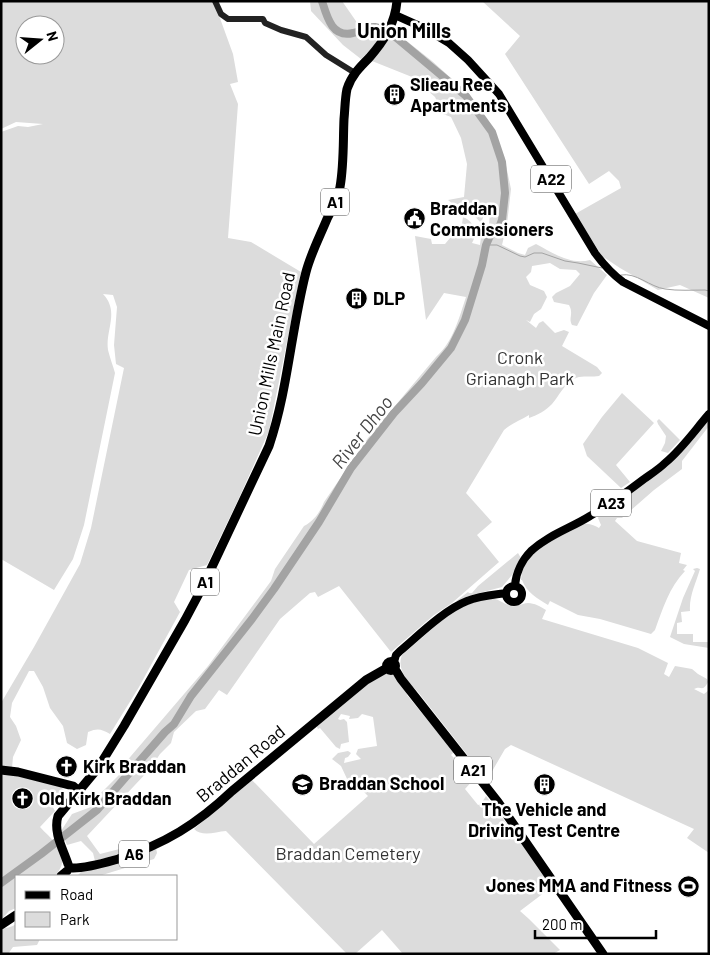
<svg xmlns="http://www.w3.org/2000/svg" width="710" height="955" font-family="Barlow,sans-serif">
<style>
.green{fill:#dcdcdc;fill-rule:evenodd}
.lines{fill:none;stroke-linecap:round;stroke-linejoin:round}
.stream{stroke:#a3a3a3;stroke-width:1}
.river{stroke:#a3a3a3;stroke-width:8}
.secondary{stroke:#222;stroke-width:6}
.primary{stroke:#000;stroke-width:8}
.highway{stroke:#000;stroke-width:9}
.labels{text-anchor:middle;stroke-width:5;stroke-linejoin:round;paint-order:stroke}
.shield{fill:#fff;stroke:#4c4c4c;stroke-width:1}
.shield-label{font-size:16px;font-weight:bold;fill:#000}
.poi-label{font-size:18px;font-weight:bold;fill:#000;stroke:#fff;text-anchor:start}
.street-label{font-size:18px;fill:#000;stroke:#fff}
.park-label{font-size:18px;fill:#333;stroke:#fff}
.water-label{font-size:19px;font-style:italic;fill:#444;stroke:#fff}
.quarter-label{font-size:20px;font-weight:bold;fill:#000;stroke:#fff}
</style>
<rect width="100%" height="100%" fill="#fff"/>
<!-- green -->
<path class="green" d="M1 1H212L217 10 233 54 238 82 230 84 238 104 228 238 251 242 301 272 269 431 239 498 207 565 189 570 174 602 180 612 139 687 110 734C101 729 98 728 88 732L86 745 77 749 67 743 63 726 50 708 43 687 34 671H29L12 703 10 717 16 726 21 740 13 757 12 768 1 766V703L34 647 80 564 91 528 124 368 116 364 114 345 117 307 113 295 103 294C120 312 105 330 108 350 110 358 113 366 115 373L84 525 73 559 54 590 1 559V132L18 126 28 127 43 124 16 122 1 129ZM25 25H55V55H25Z
M310 1H342L358 24 382 33 373 47 361 59 343 45 311 11Z
M482 1H709V298L680 285 658 290 620 268 602 256 575 214 621 188 619 181 609 171 589 184 505 54 520 36Z
M394 31 432 61 462 88 488 124 504 156 511 189 507 224 502 245 518 253 525 255 528 248 536 244C553 253 570 265 590 260L607 275 594 293 577 326 572 325C568 318 574 314 569 305L554 302 552 297 556 293 570 286 580 274 576 270 560 269 550 263 532 266 531 272 526 277 530 285 544 291 547 297 541 309 534 314 530 322 526 320 536 328 539 323 543 321 555 333 564 330 569 332 562 346 597 367 602 373 599 376C593 377 586 376 579 377 566 380 560 395 552 404 545 411 538 415 529 418V415C521 420 510 424 504 430L466 493 492 522 477 535 499 562 452 603 434 615 391 652 339 586 318 597 315 592 310 593 280 619 227 695 219 690 205 709 196 711 174 732 171 743 160 754 150 769 87 836 100 854 151 841 129 851 95 861 93 853 81 841 67 845 61 831 72 814 91 807 96 798 122 772 125 763 208 666 271 581 275 569 304 526C314 521 320 512 324 502L368 438 436 357C453 342 459 318 466 297L444 293 426 320 415 236 431 239 432 244H445L450 238 456 235 461 231 463 217C474 221 478 233 472 243L480 245 482 229 489 226 490 211 484 215 481 223 469 210 453 204 448 200 464 197 467 164 461 138 451 117 443 114 435 97 412 77 372 61 384 46Z
M622 393 654 423 616 465 630 482 621 488 587 456 583 444 602 417Z
M659 419 680 440 668 453 661 451 665 443 666 436 658 424 657 421Z
M709 419V426L682 461V469L654 490 622 518H617L615 521 637 541 681 553 679 563 687 565 683 570 685 571C669 588 663 608 655 630L651 634 600 619 578 615 550 601 548 605C537 598 527 593 522 580H521C523 552 546 543 567 532 572 529 579 524 584 524 590 523 595 526 599 528L601 525 598 518 602 512 628 495Z
M518 553 521 558 512 575 502 587 472 595 455 602 468 592 469 593H472L478 586Z
M697 568 700 569C696 583 689 596 690 611L681 612 682 622 677 623V634H693V642H709V648L684 644 670 637 683 598 695 571 693 569Z
M489 598C498 598 503 604 511 606 516 607 518 605 523 604 531 601 539 606 546 610L542 619 638 648 668 663 664 674 669 677 675 666 692 669 698 674 707 679 708 682C702 693 702 685 694 689L704 694 709 690V853L687 838 694 829 511 745 505 749 487 780 418 692C409 682 396 670 402 655L448 615C461 606 474 602 489 598Z
M386 673C396 674 406 685 407 695L453 751 454 752 451 755 455 759 458 758 474 779 465 789 478 805 481 804 486 796 553 886 520 911 529 919 560 950 553 954H403L382 930 355 954H347L226 831C215 832 202 837 194 829L251 779 314 844 368 796 360 788 353 787 348 781 341 766 332 759 338 753 348 751 351 753 348 757 345 758 344 763 361 759 356 754 358 749 377 746 373 717 362 714 358 718 349 719 350 716 341 714 338 719 340 720 344 719 347 722 349 742 341 744 340 749 336 747 320 728 318 729 316 725 355 691Z
M1 773 19 774 60 786 66 792V796L62 802 56 798 51 804 55 811 40 827C55 843 73 855 55 876H16V908L9 911 1 920Z
M156 848 157 853 154 859 99 876H77L82 871Z
M16 924V939H40L37 945 13 947 8 954H1V930C6 927 11 928 16 924Z"/>
<g class="lines">
<!-- stream -->
<path class="stream" d="M486 245H497L520 256 525 257 534 253H542L565 261 578 263 602 268
M621 275C636 272 650 287 665 289 678 291 692 290 705 290L709 291"/>
<!-- river -->
<path class="river" d="M1 883 41 854 97 810 165 732 174 724 191 696 252 619 274 589 319 522 351 468 394 413 422 383 451 348 465 320 482 265 486 245 490 236 499 228 502 220 505 193 502 162 492 132 466 96 393 35C387 32 382 28 375 27 367 26 361 32 353 33 332 38 327 17 322 1"/>
<!-- secondary -->
<path class="secondary" d="M215 1 221 14 228 19H263L265 23 281 30 306 37 326 55 355 73"/>
<!-- primary -->
<path class="primary" d="M395 15 424 28 449 43 468 60 499 94 595 253C603 264 612 274 623 282L709 326
M515 585C516 573 522 560 531 551 548 535 571 528 590 516 609 505 627 492 644 479 651 474 659 469 665 463 682 449 695 430 709 414
M506 594a8 8 0 1 1 16 0a8 8 0 1 1-16 0Z
M394 662 396 655 400 651C419 635 444 610 467 601 479 596 492 595 506 593"/>
<!-- highway -->
<path class="highway" d="M386.5 666a4.5 4.5 0 1 1 9 0a4.5 4.5 0 1 1-9 0Z
M395 669 401 679 498 802 603 954
M1 770 18 772 73 786 79 791
M68 864C63 849 53 832 58 816L98 768 124 726 185 620 202 588 269 446C288 390 291 330 306 272 311 253 320 236 327 219 332 209 338 199 340 187 344 165 343 141 344 119 345 109 345 98 347 89 351 76 360 67 369 58 384 41 395 24 397 1
M73 868C88 868 104 863 118 859 165 844 197 824 232 791L366 680 387 668
M61 876 67 871
M1 925 16 915"/>
</g>
<!-- icons -->
<defs>
<symbol id="building-disc" viewBox="-11 -11 22 22"><circle r="9.5" fill="#000" stroke="#fff"/><path d="M-4-6H4V6H1V3H-1V6H-4ZM-2.5-4.3h1.7v1.8h-1.7ZM.8-4.3h1.7v1.8H.8ZM-2.5-1h1.7V.8h-1.7ZM.8-1h1.7V.8H.8Z" fill="#fff"/></symbol>
<symbol id="civic-disc" viewBox="-11 -11 22 22"><circle r="9.5" fill="#000" stroke="#fff"/><path d="M-.6-6.5H3V-4.5H.6V-3L4-1V1h2V6H-6V1h2V-1L-.6-3ZM-1.2 2.5V6h2.4V2.5Z" fill="#fff"/></symbol>
<symbol id="church-disc" viewBox="-11 -11 22 22"><circle r="9.5" fill="#000" stroke="#fff"/><path d="M-1.2-6h2.4v3.5h3.3v2.4h-3.3V6h-2.4V-.1h-3.3v-2.4h3.3Z" fill="#fff"/></symbol>
<symbol id="school-disc" viewBox="-11 -11 22 22"><circle r="9.5" fill="#000" stroke="#fff"/><path d="M0-5L7-2L0 1L-7-2ZM-4 1L0 2.5L4 1V4Q0 6-4 4Z" fill="#fff"/></symbol>
<symbol id="stadium-disc" viewBox="-11 -11 22 22"><circle r="9.5" fill="#000" stroke="#fff"/><path d="M0-5a6.5 5 0 1 0 0 10a6.5 5 0 1 0 0-10ZM-3.5-1.8h7v3.6h-7Z" fill="#fff"/></symbol>
</defs>
<g fill-rule="evenodd">
<use href="#building-disc" x="382" y="82" width="25" height="25"/>
<use href="#civic-disc" x="402" y="206" width="25" height="25"/>
<use href="#building-disc" x="344" y="286" width="25" height="25"/>
<use href="#church-disc" x="54" y="754" width="25" height="25"/>
<use href="#school-disc" x="290" y="772" width="25" height="25"/>
<use href="#building-disc" x="532" y="772" width="25" height="25"/>
<use href="#church-disc" x="10" y="786" width="25" height="25"/>
<use href="#stadium-disc" x="676" y="874" width="25" height="25"/>
</g>
<g class="labels">
<!-- shield labels -->
<g class="shield">
<rect x="531" y="165.5" width="40" height="27" rx="4"/>
<rect x="321" y="188.5" width="28" height="27" rx="4"/>
<rect x="591" y="489.5" width="40" height="27" rx="4"/>
<rect x="191" y="568.5" width="28" height="27" rx="4"/>
<rect x="454" y="756.5" width="38" height="27" rx="4"/>
<rect x="119" y="840.5" width="30" height="27" rx="4"/>
</g>
<g class="shield-label">
<text x="551" y="185">A22</text>
<text x="335" y="208">A1</text>
<text x="611" y="509">A23</text>
<text x="205" y="588">A1</text>
<text x="473" y="776">A21</text>
<text x="134" y="860">A6</text>
</g>
<!-- poi labels -->
<g class="poi-label">
<text x="410" y="91">Slieau Ree<tspan x="410" dy="21">Apartments</tspan></text>
<text x="430" y="215">Braddan<tspan x="430" dy="21">Commissioners</tspan></text>
<text x="373" y="305">DLP</text>
<text x="83" y="773">Kirk Braddan</text>
<text x="319" y="790">Braddan School</text>
<text x="39" y="805">Old Kirk Braddan</text>
<text x="544" y="816" text-anchor="middle">The Vehicle and<tspan x="544" dy="21">Driving Test Centre</tspan></text>
<text x="672" y="892" text-anchor="end">Jones MMA and Fitness</text>
</g>
<!-- street labels -->
<g class="street-label">
<text transform="translate(272 354) rotate(-78)" y="6">Union Mills Main Road</text>
<text transform="translate(241 764) rotate(-40)" y="6">Braddan Road</text>
</g>
<!-- park labels -->
<g class="park-label">
<text x="520" y="364">Cronk<tspan x="520" dy="21">Grianagh Park</tspan></text>
<text x="348" y="860">Braddan Cemetery</text>
</g>
<!-- water labels -->
<g class="water-label">
<text transform="translate(362 432) rotate(-52)" y="7">River Dhoo</text>
</g>
<!-- quarter labels -->
<g class="quarter-label">
<text x="404" y="38">Union Mills</text>
</g>
</g>
<!-- border -->
<rect width="710" height="955" fill="none" stroke="#000000" stroke-width="5"/>
<!-- legend -->
<rect x="15" y="875" width="162" height="65" fill="#ffffff" stroke="#999999"/>
<rect x="25" y="891" width="25" height="8" fill="#000000" stroke="#999999"/>
<text x="60" y="900" font-size="15" fill="#000000">Road</text>
<rect x="25" y="912" width="25" height="15" fill="#dcdcdc" stroke="#999999"/>
<text x="60" y="925" font-size="15" fill="#000000">Park</text>
<!-- north arrow -->
<g transform="translate(40 40) rotate(73)"><circle r="24" fill="#ffffff" stroke="#999999"/>
<path d="M0-4L9 19L0 12L-9 19Z" fill="#000000"/>
<text y="-8" font-size="14" font-weight="bold" text-anchor="middle" fill="#000000">N</text>
</g>
<!-- scale -->
<path d="M535 930v8h121v-8" fill="none" stroke="#000000" stroke-width="2.5"/>
<text x="542" y="930" font-size="15" fill="#000000" stroke="#ffffff" stroke-width="4" paint-order="stroke">200 m</text>
</svg>
